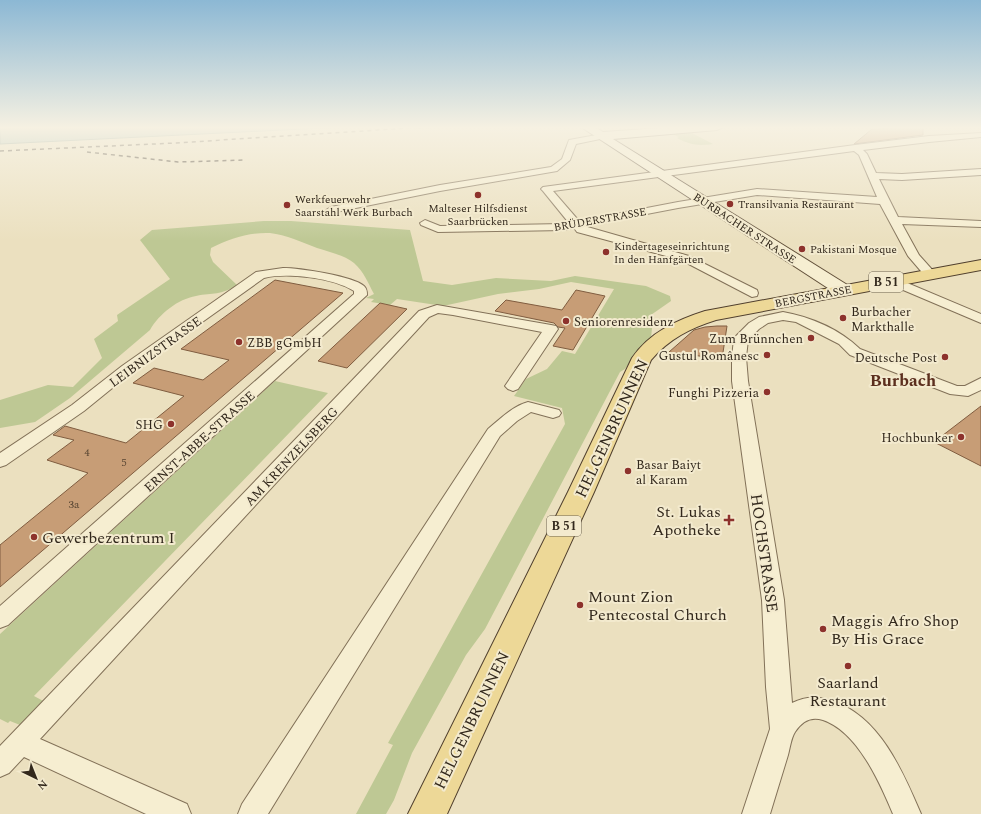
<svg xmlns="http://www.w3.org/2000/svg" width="981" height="814" font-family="Spectral,serif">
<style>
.green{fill:#bec894}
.water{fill:#a2bdb7;stroke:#6a8984}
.building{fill:#c79d76;stroke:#805d40}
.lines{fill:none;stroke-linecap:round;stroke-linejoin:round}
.street-casing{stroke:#827158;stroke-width:2}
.secondary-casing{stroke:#64523c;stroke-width:2}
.primary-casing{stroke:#503f2d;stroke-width:2}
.street{fill:#f6eed1;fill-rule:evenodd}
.secondary{fill:#f6eed1;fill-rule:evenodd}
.primary{fill:#edd897;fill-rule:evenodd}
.rail{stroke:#32281c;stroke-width:1.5;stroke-dasharray:4 4;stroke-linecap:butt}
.poi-dot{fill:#8d322c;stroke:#f3eace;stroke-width:1.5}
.labels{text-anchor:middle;stroke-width:4;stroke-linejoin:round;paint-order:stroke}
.far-poi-label{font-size:11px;fill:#32281c;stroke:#f3eace;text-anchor:start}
.far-street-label{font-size:11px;fill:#32281c;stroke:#f3eace}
.number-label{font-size:11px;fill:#574532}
.shield{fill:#f3eace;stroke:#6c6251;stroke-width:1}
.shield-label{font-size:12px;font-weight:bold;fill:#32281c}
.poi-label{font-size:13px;fill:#32281c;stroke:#f3eace;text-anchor:end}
.street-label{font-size:13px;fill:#32281c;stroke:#f3eace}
.near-street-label{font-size:16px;fill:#32281c;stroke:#f3eace}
.near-poi-label{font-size:16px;fill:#32281c;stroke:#f3eace;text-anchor:start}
.district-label{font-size:17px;font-weight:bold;fill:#5c2f1e;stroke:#f3eace}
</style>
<rect width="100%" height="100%" fill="#ebe0bf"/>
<!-- green -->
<path class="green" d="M690 132 713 144C698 146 690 145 677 138L679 137 672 134Z
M264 221H291L410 230 423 281 452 285 496 278 551 281 575 276 646 286 670 296 671 301 648 317 653 319 651 338 641 347 625 369 620 372 485 629 466 655 412 753 394 800 386 814H356L393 745 388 743 565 424 562 408 514 396 526 379 547 369 562 351 575 354 614 289 571 282 539 289 498 294 443 306 397 299 390 305 371 302 374 299 366 298 374 294C368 283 364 272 354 263 344 255 329 252 317 248 302 242 286 235 270 233 250 232 229 239 211 248L210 255 213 262 237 285C220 296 214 292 196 296 178 299 159 314 150 330L70 398 35 422 0 428V400L48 385 73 387 102 358 94 339 118 321 117 315 170 279 140 240 152 230Z
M275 381 328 393 34 696 47 703 2 744 20 725 10 721 8 723 0 719V634Z"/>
<!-- water -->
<path class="water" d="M47 127H343L0 144V129Z"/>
<!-- building -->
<path class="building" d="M923 127V135L854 144 872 129Z
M275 280 343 293 0 587V545L88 473 47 460 74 440 53 435 65 426 126 443 184 396 133 383 154 368 203 380 229 360 181 349Z
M576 290 605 296 573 350 553 346 565 328 558 327 554 323 495 311 506 300 562 310Z
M380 303 407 309 347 368 318 361Z
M717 326H727L722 359 669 352 694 330 705 327Z
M981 406V466L934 442Z"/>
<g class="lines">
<defs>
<path id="street" d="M981 133V137L929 142 863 150 867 154 876 173 902 174 981 169V175L902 180 879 179 898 217 981 221V227L902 224 919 255 936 274 934 277H926L908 256 880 204 757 195 678 208 584 226 689 256 757 290 758 293 757 296 752 297 681 260 577 232 574 228 564 230 438 232 421 225 420 223 425 220 440 226 564 224 569 223 543 191 541 189 543 187 855 145 929 136ZM854 151 859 155 877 197 757 189 678 202 579 221 553 191Z
M602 134 606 136 605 138 576 144 570 160 557 171 440 191 331 213 326 210 331 207 440 185 551 167 562 159 569 140Z
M283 268C299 268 353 276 364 286 367 289 367 292 367 295L8 625 0 628V606L354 294V291C334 278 287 272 264 278L132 372 84 411 6 465 0 467V453L72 405 122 366 256 272Z
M893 277 981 314V323L889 284 887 281 889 278Z
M437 305 551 325 556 326 558 329 518 389 513 391 508 389 505 386 542 332 453 315 438 313 429 317 40 739 187 804 191 814H146L24 757 9 773 0 777V746L419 311Z
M783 312C811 317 839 329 860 349L957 386H965L981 378V390L968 396 950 394 850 355 839 344 796 322 783 320 768 323 759 329 748 340 746 357 748 381 784 600 792 703C807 696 818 696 833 701 880 717 903 772 921 814H893C880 783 858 732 823 720 811 716 802 721 795 732 791 738 790 748 788 755 782 775 776 794 770 814H742L770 729 766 687 762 600 732 381V357L734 339 736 336 749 323 759 317Z
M528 402 559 410 561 413 559 416 553 418 531 412 517 421 500 436 268 814H238L242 804 488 429C500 419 513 406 528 402Z"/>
<path id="secondary" d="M581 127H595L603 132 674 127H723L717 130 613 139 849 286 852 290 849 294 843 295 837 294Z"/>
<path id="primary" d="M981 260V270L716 320C690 328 669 339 651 360L594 492 447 814H408L568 492 632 358C650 332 677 320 705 311Z"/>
</defs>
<!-- street casing -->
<use href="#street" class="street-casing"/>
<!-- secondary casing -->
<use href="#secondary" class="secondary-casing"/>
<!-- primary casing -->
<use href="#primary" class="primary-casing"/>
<!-- street -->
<use href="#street" class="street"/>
<!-- secondary -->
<use href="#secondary" class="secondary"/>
<!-- primary -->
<use href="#primary" class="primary"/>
<!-- rail -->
<path class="rail" d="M418 128 448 127
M0 151 175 143 424 127
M87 152 178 162 245 160"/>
</g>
<!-- sky -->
<linearGradient id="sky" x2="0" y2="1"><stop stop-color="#8cb8d4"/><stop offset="0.53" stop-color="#f6f1e2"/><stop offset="1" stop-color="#f6f1e2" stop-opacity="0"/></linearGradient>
<rect width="981" height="241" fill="url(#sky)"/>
<!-- markers -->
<g class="poi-dot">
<circle cx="478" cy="195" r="4"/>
<circle cx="730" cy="204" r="4"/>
<circle cx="287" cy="205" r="4"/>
<circle cx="802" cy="249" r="4"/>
<circle cx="606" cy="252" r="4"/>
<circle cx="843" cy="318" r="4"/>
<circle cx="566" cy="321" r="4"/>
<circle cx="811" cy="338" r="4"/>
<circle cx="239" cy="342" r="4"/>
<circle cx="767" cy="355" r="4"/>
<circle cx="945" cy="357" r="4"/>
<circle cx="767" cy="392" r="4"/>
<circle cx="171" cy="424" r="4"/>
<circle cx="961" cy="437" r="4"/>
<circle cx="628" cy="471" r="4"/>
<path d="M727 514h4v4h4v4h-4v4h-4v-4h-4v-4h4z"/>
<circle cx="34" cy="537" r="4"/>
<circle cx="580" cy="605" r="4"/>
<circle cx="823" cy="629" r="4"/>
<circle cx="848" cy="666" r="4"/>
</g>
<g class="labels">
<!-- far-poi labels -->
<g class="far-poi-label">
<text x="295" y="203">Werkfeuerwehr<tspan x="295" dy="13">Saarstahl Werk Burbach</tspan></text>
<text x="738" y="208">Transilvania Restaurant</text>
<text x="478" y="212" text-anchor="middle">Malteser Hilfsdienst<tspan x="478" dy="13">Saarbrücken</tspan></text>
<text x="614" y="250">Kindertageseinrichtung<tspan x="614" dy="13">In den Hanfgärten</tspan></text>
<text x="810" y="253">Pakistani Mosque</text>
</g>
<!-- far-street labels -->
<g class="far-street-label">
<text transform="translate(600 219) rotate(-10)" y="4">BRÜDERSTRASSE</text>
<text transform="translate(745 228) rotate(33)" y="4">BURBACHER STRASSE</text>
<text transform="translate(813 296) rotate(-11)" y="4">BERGSTRASSE</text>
</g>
<!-- number labels -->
<g class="number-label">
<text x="87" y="456">4</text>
<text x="124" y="466">5</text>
<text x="74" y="508">3a</text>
</g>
<!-- shield labels -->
<g class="shield">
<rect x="869" y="272" width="34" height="20" rx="3"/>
<rect x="547" y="516" width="34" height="20" rx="3"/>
</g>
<g class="shield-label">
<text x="886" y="286">B 51</text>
<text x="564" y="530">B 51</text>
</g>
<!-- poi labels -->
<g class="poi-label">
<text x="851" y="316" text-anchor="start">Burbacher<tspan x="851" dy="15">Markthalle</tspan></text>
<text x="574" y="326" text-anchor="start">Seniorenresidenz</text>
<text x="803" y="343">Zum Brünnchen</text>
<text x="247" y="347" text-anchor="start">ZBB gGmbH</text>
<text x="759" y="360">Gustul Românesc</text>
<text x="937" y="362">Deutsche Post</text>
<text x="759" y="397">Funghi Pizzeria</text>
<text x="163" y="429">SHG</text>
<text x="953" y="442">Hochbunker</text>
<text x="636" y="469" text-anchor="start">Basar Baiyt<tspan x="636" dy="15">al Karam</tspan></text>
</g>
<!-- street labels -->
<g class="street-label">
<text transform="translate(155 351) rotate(-36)" y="5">LEIBNIZSTRASSE</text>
<text transform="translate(199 441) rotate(-42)" y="5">ERNST-ABBE-STRASSE</text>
<text transform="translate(291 456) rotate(-47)" y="5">AM KRENZELSBERG</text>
</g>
<!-- near-street labels -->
<g class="near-street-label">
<text transform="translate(611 428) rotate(-65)" y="6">HELGENBRUNNEN</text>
<text transform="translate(765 553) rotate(82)" y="6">HOCHSTRASSE</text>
<text transform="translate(471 720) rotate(-64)" y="6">HELGENBRUNNEN</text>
</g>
<!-- near-poi labels -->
<g class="near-poi-label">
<text x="721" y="517" text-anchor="end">St. Lukas<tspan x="721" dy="18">Apotheke</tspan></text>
<text x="42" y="543">Gewerbezentrum I</text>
<text x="588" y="602">Mount Zion<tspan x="588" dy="18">Pentecostal Church</tspan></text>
<text x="831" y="626">Maggis Afro Shop<tspan x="831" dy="18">By His Grace</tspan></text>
<text x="848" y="688" text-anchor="middle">Saarland<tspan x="848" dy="18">Restaurant</tspan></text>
</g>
<!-- district labels -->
<g class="district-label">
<text x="903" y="386">Burbach</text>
</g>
</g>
<!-- north arrow -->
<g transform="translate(36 778) rotate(137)" stroke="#f3eace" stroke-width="3" paint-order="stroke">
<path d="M0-3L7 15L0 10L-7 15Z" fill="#32281c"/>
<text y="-6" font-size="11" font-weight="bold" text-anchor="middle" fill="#32281c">N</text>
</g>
</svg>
